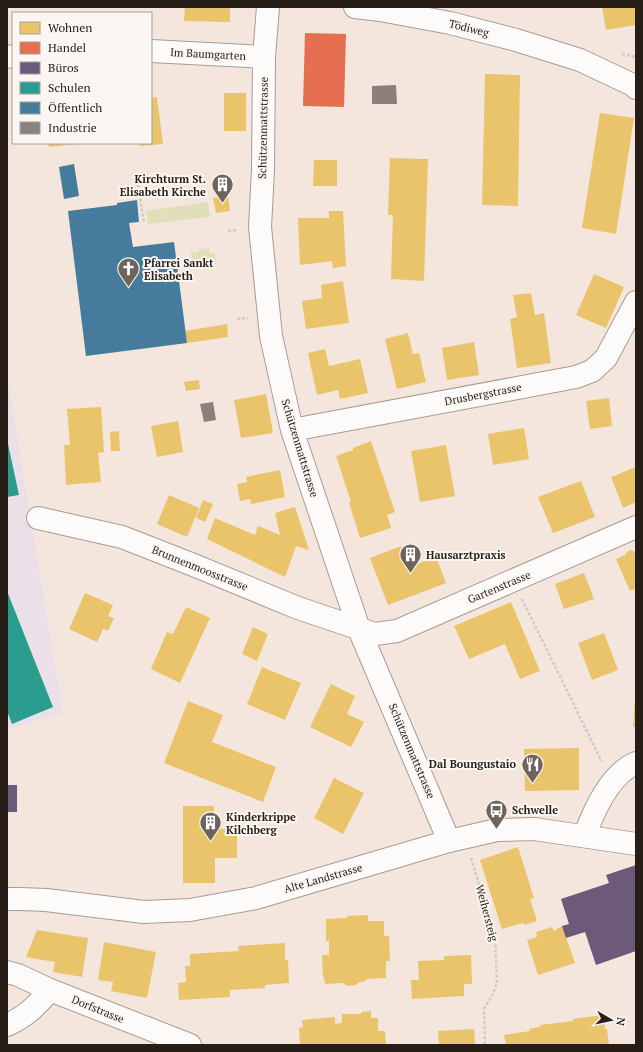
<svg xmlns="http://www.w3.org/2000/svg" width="643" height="1052" font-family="'PT Serif',serif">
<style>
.education{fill:#ebe0e8}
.green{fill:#e0dfb9}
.homes{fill:#e9c46a}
.shops{fill:#e76f51}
.offices{fill:#6d597a}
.schools{fill:#2a9d8f}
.public{fill:#457b9d}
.industry{fill:#8a817c}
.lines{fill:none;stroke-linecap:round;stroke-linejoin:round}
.minor-casing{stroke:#a69c94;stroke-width:24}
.tertiary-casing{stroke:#a69c94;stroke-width:24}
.path{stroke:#cfcbc8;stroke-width:2.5;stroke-dasharray:3 2;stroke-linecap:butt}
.minor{stroke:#fdfbfa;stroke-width:22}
.tertiary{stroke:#fdfbfa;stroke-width:22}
.labels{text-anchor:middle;stroke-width:4;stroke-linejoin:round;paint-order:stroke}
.street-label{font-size:11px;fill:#271e17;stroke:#fbf6f2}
.poi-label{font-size:11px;font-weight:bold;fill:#271e17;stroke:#fbf6f2;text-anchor:start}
</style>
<rect width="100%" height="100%" fill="#f4e6dc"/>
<!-- education -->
<path class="education" d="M7 375 63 713 7 730Z"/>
<!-- green -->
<path class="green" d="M208 202 210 217 148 224 146 211Z
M209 248 210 253H215L216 264 192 267 191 252H198L199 249Z"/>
<!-- homes -->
<path class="homes" d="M185 7H230V22L184 21Z
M602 7H636V25L606 30Z
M485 74 520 75 518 206 482 205Z
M224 93H246V131H224Z
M157 97 163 144 140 146V143H151V98Z
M600 113 634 118 616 234 582 228Z
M48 143H75V144L49 147Z
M390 158 428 159 424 281 391 279 393 215H388Z
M314 160H337V186H313Z
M228 196 230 211 216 213 213 198Z
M329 211H343L346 266 333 268 332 261 300 265 298 218H329Z
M594 274 624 287 606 328 576 315Z
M343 281 349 323 306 329 302 301 322 298 321 285Z
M531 293 535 315 544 313 551 363 517 368 510 319 517 317 513 295Z
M227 324 228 337 187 343 185 331Z
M408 333 413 354 419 353 426 382 397 389 385 339Z
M474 342 479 375 447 380 442 348Z
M325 349 329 366 360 359 368 393 340 399 338 390 317 395 308 353Z
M199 380 200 389 186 391 184 382Z
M266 394 273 433 241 438 234 400Z
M609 398 612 426 590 429 586 401Z
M101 407 104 452 98 453 101 482 66 485 64 445H70L67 409Z
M178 421 183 452 157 457 151 426Z
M524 428 529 459 493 465 488 434Z
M119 431 120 451H111L110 432Z
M371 441 395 512 387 515 391 528 360 538 349 503 351 502 336 456 353 450V448Z
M446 445 455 496 420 502 411 451Z
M636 467V502L623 508 611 477Z
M280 470 285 497 251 504 250 499 240 501 237 484 247 482 246 477Z
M581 481 595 517 553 533 538 497Z
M169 495 199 508 187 537 157 524Z
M203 500 213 504 205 522 196 518Z
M295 507 309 550 296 546 285 577 207 539 215 518 255 535 258 526 280 535 275 513Z
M401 546 409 567 436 557 446 583 388 605 370 558Z
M630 550 634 551 635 555 636 554V588L630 591 616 559 625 555 626 553Z
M584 573 594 599 564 609 555 584Z
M85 593 113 605 108 616 114 618 108 631 103 629 97 642 69 629Z
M511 602 540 671 520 679 505 644 469 659 454 626Z
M186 607 210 618 180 683 151 669 167 632 173 634Z
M253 627 268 634 257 661 242 654Z
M604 633 618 670 592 680 578 643Z
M262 667 301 683 285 720 247 704Z
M331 684 355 696 347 714 364 722 351 747 310 727Z
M635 699H636V727H633Z
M188 701 223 715 212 742 276 767 263 802 164 763Z
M579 748V790L525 791 524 749Z
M334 778 364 793 343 834 314 818Z
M183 806H214V829H237V858H215V883H183Z
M518 847 534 898 530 899 537 921 524 925 523 923 502 929 480 860Z
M368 915V921H384V936H389L390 961H386V978L366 979V981L360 982 355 985 347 986 343 983 325 984 324 977H323L322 955H329V941H326V919L347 918V916Z
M562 926 575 963 538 975 527 940 537 937 536 932 552 927 554 931Z
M37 930 88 938 82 977 53 972 55 962 26 957Z
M104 942 156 952 147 998 111 991 113 982 98 980Z
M285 943V960H288L289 983 265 985V988L230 990V997L179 1000 178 983 186 982 185 966H190V954L239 951 238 946Z
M471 955 472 984H464V996L412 999 411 980H419L418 961 444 960V956Z
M371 1011V1018H378V1031H385L386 1045H300L299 1028 303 1027 302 1020 335 1017V1024L342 1023V1014H361V1012Z
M603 1015 605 1029H607L609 1045H506L504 1035 530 1031 529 1029 540 1027V1025L573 1021V1019Z
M474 1029 475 1045H439L438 1031Z"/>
<!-- shops -->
<path class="shops" d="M305 33 346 34 344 107 303 106Z"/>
<!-- offices -->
<path class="offices" d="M7 785H17V812H7Z
M636 865V951L596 965 585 932 566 938 562 926 569 924 561 899 609 883 606 875Z"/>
<!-- schools -->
<path class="schools" d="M7 439 19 495 7 497Z
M7 591 53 707 12 724 7 711Z"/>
<!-- public -->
<path class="public" d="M74 164 79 196 64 199 59 167Z
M137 200 139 222 129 223 133 247 174 242 187 343 86 356 68 211 117 205V203Z"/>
<!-- industry -->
<path class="industry" d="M396 85 397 104H372V86Z
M213 402 216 420 204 422 200 404Z"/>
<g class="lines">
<defs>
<path id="minor" d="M268 7 264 57 263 170 260 227 271 336 292 430 359 629 449 841
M355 7 380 10 450 23 516 40 580 60 633 85 636 88
M151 51 264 57
M7 57 13 56
M292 430 576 377 592 371 606 358 636 302
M38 518 122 537 191 564 298 608 375 634 397 631 636 527
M585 835C594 810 610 774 636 763
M7 1025C27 1016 36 1006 50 990"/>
<path id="tertiary" d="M7 899H20L46 900 144 912 190 910 256 898 449 841 497 830 534 829 636 844
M7 972 18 975 50 990 190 1045"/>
</defs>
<!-- minor casing -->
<use href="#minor" class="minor-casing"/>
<!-- tertiary casing -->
<use href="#tertiary" class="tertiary-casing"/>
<!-- path -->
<path class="path" d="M622 54 636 57
M138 184 144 223
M228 231 238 230
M188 269 189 282
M237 319 248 318
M522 599 602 762
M471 858 495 938 497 983 492 996 484 1009 485 1045"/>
<!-- minor -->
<use href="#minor" class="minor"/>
<!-- tertiary -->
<use href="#tertiary" class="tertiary"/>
</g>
<!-- icons -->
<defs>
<symbol id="building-pin" viewBox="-11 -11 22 30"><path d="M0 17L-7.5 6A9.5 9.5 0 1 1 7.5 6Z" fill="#6f645c" stroke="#fbf6f2"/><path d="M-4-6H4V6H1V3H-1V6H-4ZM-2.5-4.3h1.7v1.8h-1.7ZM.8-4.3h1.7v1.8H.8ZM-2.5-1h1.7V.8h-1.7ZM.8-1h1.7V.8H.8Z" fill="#fff"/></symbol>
<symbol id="church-pin" viewBox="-11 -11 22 30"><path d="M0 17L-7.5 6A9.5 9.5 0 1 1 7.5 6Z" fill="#6f645c" stroke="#fbf6f2"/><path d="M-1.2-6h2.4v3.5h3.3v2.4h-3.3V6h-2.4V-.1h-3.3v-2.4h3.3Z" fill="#fff"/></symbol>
<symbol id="restaurant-pin" viewBox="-11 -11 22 30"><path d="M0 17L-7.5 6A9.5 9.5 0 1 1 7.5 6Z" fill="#6f645c" stroke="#fbf6f2"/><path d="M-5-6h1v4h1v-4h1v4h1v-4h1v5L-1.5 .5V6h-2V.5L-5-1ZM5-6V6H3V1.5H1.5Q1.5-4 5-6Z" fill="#fff"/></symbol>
<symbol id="bus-pin" viewBox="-11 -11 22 30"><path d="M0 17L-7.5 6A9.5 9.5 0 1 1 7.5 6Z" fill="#6f645c" stroke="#fbf6f2"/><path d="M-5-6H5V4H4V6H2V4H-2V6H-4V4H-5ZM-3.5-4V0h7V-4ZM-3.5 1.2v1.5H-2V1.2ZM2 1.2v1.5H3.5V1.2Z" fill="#fff"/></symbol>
</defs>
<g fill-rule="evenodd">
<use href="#building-pin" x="210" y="172" width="25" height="34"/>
<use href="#church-pin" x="116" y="256" width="25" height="34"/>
<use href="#building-pin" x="398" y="542" width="25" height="34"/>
<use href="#restaurant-pin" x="520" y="752" width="25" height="34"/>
<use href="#bus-pin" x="484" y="798" width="25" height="34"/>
<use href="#building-pin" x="198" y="810" width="25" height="34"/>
</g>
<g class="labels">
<!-- street labels -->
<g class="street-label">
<text transform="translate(469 28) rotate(14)" y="4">Tödiweg</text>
<text transform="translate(208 54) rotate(3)" y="4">Im Baumgarten</text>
<text transform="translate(263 128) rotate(-89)" y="4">Schützenmattstrasse</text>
<text transform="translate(483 394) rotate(-11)" y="4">Drusbergstrasse</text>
<text transform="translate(300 448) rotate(73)" y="4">Schützenmattstrasse</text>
<text transform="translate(200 568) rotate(22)" y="4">Brunnenmoosstrasse</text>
<text transform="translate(499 587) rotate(-23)" y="4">Gartenstrasse</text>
<text transform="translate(412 751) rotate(67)" y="4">Schützenmattstrasse</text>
<text transform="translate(323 878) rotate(-16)" y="4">Alte Landstrasse</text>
<text transform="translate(487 913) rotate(75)" y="4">Weihersteig</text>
<text transform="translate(98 1009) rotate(22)" y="4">Dorfstrasse</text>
</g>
<!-- poi labels -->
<g class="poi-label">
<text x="206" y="183" text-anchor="end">Kirchturm St.<tspan x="206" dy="13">Elisabeth Kirche</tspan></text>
<text x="144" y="267">Pfarrei Sankt<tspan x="144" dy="13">Elisabeth</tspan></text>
<text x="426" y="559">Hausarztpraxis</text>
<text x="516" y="768" text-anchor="end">Dal Boungustaio</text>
<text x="512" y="814">Schwelle</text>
<text x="226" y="821">Kinderkrippe<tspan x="226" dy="13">Kilchberg</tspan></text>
</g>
</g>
<!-- border -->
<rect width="643" height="1052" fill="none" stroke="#271e17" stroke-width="16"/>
<!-- legend -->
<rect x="12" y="12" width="140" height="132" fill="#fbf6f2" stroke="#a6a09a"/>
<rect x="20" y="22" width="20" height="12" fill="#e9c46a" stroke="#a6a09a"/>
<text x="48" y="32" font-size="12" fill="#271e17">Wohnen</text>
<rect x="20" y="42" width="20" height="12" fill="#e76f51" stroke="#a6a09a"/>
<text x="48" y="52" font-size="12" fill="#271e17">Handel</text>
<rect x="20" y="62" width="20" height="12" fill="#6d597a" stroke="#a6a09a"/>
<text x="48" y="72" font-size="12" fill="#271e17">Büros</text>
<rect x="20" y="82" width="20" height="12" fill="#2a9d8f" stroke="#a6a09a"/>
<text x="48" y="92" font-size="12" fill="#271e17">Schulen</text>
<rect x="20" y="102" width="20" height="12" fill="#457b9d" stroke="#a6a09a"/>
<text x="48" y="112" font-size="12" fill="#271e17">Öffentlich</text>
<rect x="20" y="122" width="20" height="12" fill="#8a817c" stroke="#a6a09a"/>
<text x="48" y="132" font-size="12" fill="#271e17">Industrie</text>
<!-- north arrow -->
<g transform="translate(611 1020) rotate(99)" stroke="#fbf6f2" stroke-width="3" paint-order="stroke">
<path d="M0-3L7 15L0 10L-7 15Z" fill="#271e17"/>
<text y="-6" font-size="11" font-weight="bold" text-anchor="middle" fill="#271e17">N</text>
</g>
</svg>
